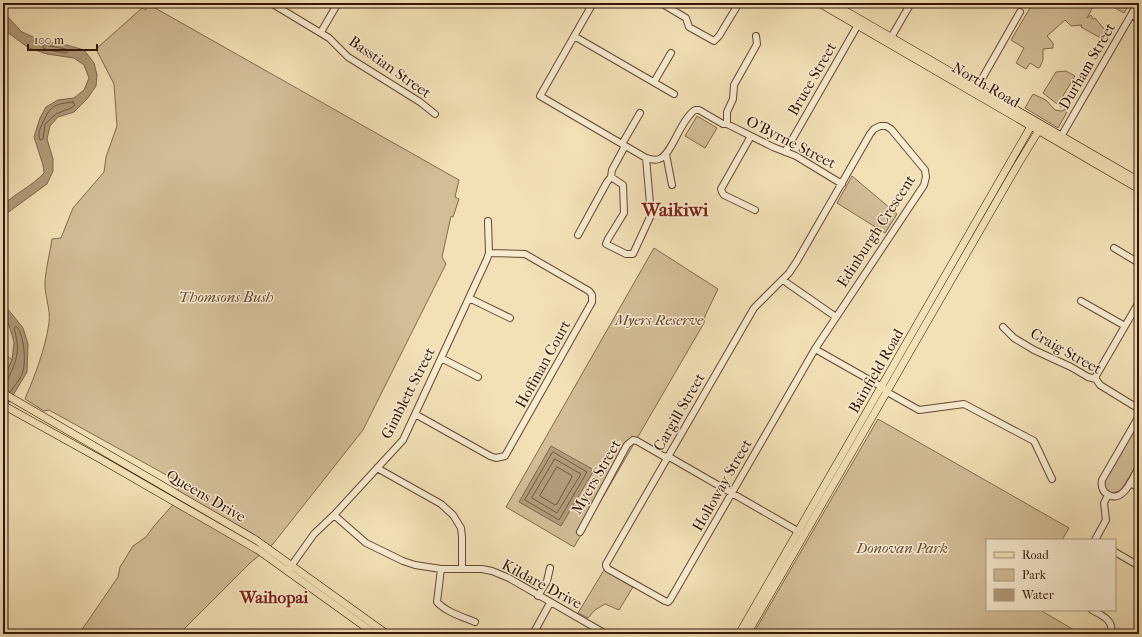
<svg xmlns="http://www.w3.org/2000/svg" width="1142" height="637" font-family="'IM FELL French Canon',serif">
<style>
.green{fill:#d2bd98;stroke:#82694e}
.water{fill:#b19b7a;stroke:#7f654b}
.lines{fill:none;stroke-linecap:round;stroke-linejoin:round}
.shore{stroke:#725840;stroke-width:1}
.minor-casing{stroke:#634831;stroke-width:8}
.major-casing{stroke:#331505;stroke-width:8}
.minor{stroke:#f7ebd0;stroke-width:6}
.major{stroke:#f2e0b6;stroke-width:7}
.labels{text-anchor:middle;stroke-width:3;stroke-linejoin:round;paint-order:stroke}
.street-label{font-size:15px;fill:#331505;stroke:#f7ebd0}
.park-label{font-size:15px;font-style:italic;fill:#634731;stroke:#f7ebd0}
.quarter-label{font-size:17px;font-weight:bold;fill:#7a1f14;stroke:#f7ebd0}
.district-label{font-size:19px;font-weight:bold;fill:#7a1f14;stroke:#f7ebd0}
</style>
<rect width="100%" height="100%" fill="#f2e0b6"/>
<filter id="stains"><feTurbulence type="fractalNoise" baseFrequency=".005" numOctaves="4"/><feColorMatrix values="0 0 0 0 .2 0 0 0 0 .09 0 0 0 0 .02 0 0 0 .5 -.17"/></filter>
<radialGradient id="worn" r=".72"><stop offset=".6" stop-color="#630" stop-opacity="0"/><stop offset="1" stop-color="#630" stop-opacity=".3"/></radialGradient>
<!-- green -->
<path class="green" d="M1033 3H1095L1087 18 1091 15 1093 19 1095 18 1109 35 1108 38 1109 40 1108 42 1081 27 1082 25 1071 26 1065 20 1047 36 1053 43V48L1043 49V60L1040 67 1038 68 1030 63 1026 69 1016 63 1024 48 1011 40Z
M1106 3H1130L1124 13Z
M148 4 459 180 455 197 459 199 453 217 451 216 442 257 446 264 363 430 273 544 250 563 179 634H79L118 577 120 567 133 546 146 537 154 526 177 500 179 482 49 410 44 411 25 399C35 375 45 350 49 323 51 309 44 295 45 281 46 267 50 253 52 239L61 238 73 208 104 172 106 157 117 126 114 84 96 49 142 8 146 10Z
M1066 71 1075 76 1060 101 1063 106 1061 107 1043 93 1056 72Z
M1033 94 1046 100 1055 110 1062 111 1065 109 1067 112 1058 128 1025 108Z
M697 116 717 128 705 148 685 136Z
M852 176 897 214 885 233 837 203Z
M654 248 718 289 705 316 704 323 574 547 506 507Z
M3 352 12 360 3 380Z
M878 419 1069 528 1062 540H987V610H1040L1081 634H753Z
M1139 421V461L1120 492 1114 494 1108 492 1104 487 1105 480Z
M604 570 633 587 619 610 605 604 595 610 588 618 578 613Z"/>
<!-- water -->
<path class="water" d="M3 12 22 32 42 41 67 45 84 50 94 63 97 75 96 86 87 99 74 112 58 117 50 126 47 139 53 159V171L47 184 3 216V205C16 193 32 186 44 173L43 165 34 137 40 118 46 107 58 100 74 98 84 90 89 78 84 65 74 58 47 54 29 48 7 32 3 25Z
M3 303 23 328 28 344 27 372 3 412V380L12 360 14 342 9 325 3 318Z
M551 446 594 470 561 526 519 502Z"/>
<g class="lines">
<!-- shore -->
<path class="shore" d="M45 45 66 49 68 51 66 53 48 50 43 48V46Z
M73 102 75 105 71 108 56 114 45 124 43 139 40 140C37 133 41 127 43 122 51 105 55 104 73 102Z
M3 381 8 379C18 358 20 349 14 328L16 326C24 333 26 361 23 371 22 378 14 386 10 392
M553 452 587 472 559 520 525 500Z
M555 459 581 474 557 513 532 498Z
M557 467 571 475 572 477 557 504 555 505 540 496Z"/>
<defs>
<path id="minor" d="M271 3 329 38 348 57 420 102 435 114
M593 3 540 96 646 158C651 159 655 161 659 159 672 155 680 120 695 110H699L723 124H727L773 147 796 156 842 184
M661 3 686 18 689 27 714 41 719 36 739 3
M155 4 156 3
M1132 15 1139 19
M321 32 338 3
M574 36 674 94
M889 41 911 3
M654 82 671 53
M975 91 1020 12
M727 124V112L733 99 734 85 757 44 756 36
M880 126H886L891 129 925 170 926 177 924 185 815 349 670 600 668 602 665 601 608 569 606 566V564L754 308 789 273 797 261 870 134 874 129Z
M751 136 721 189 722 192 724 195 755 210
M1059 140 1138 3
M622 144 640 113
M785 152 859 23
M666 154 672 185
M611 177 623 185 624 213 608 239 606 244 626 254H633L651 215 646 158
M578 235 607 182 611 177 612 170 625 146
M1114 248 1139 263
M783 279 787 283 836 317
M469 298 510 318
M1081 301 1125 326
M1003 327 1014 338 1034 350 1071 367 1088 377 1096 379 1100 385 1139 409
M815 349 882 387 887 392 919 410 964 404 1034 441 1052 479
M441 358 478 377
M1096 379V376L1139 302
M415 414 490 456 496 458 505 456 592 302V295L589 291 525 254 489 253
M1139 416 1102 480C1101 486 1102 491 1107 494 1123 505 1133 477 1139 467
M377 468 441 504 453 515 461 528 462 537V569
M1130 483 1139 488
M334 515 366 543 403 561 415 565 441 569H482L492 571 509 578 606 634
M580 532 627 445 633 440 637 441 663 456 671 458 801 533
M1095 540 1106 520 1104 503 1108 495
M1115 552 1139 566
M289 569 314 534 334 515 403 440 487 259 489 253 488 221
M441 569 437 602C446 612 463 617 475 622
M538 596 547 581 550 568
M1092 610C1103 616 1114 620 1111 634
M533 634 550 603"/>
<path id="major" d="M819 3 1139 189
M832 3 1139 181
M3 393 256 540 387 634
M3 405 102 460 258 550 375 634
M739 634 1034 121
M747 634 1017 166 1042 125"/>
</defs>
<!-- minor casing -->
<use href="#minor" class="minor-casing"/>
<!-- major casing -->
<use href="#major" class="major-casing"/>
<!-- minor -->
<use href="#minor" class="minor"/>
<!-- major -->
<use href="#major" class="major"/>
</g>
<g class="labels">
<!-- street labels -->
<g class="street-label">
<text transform="translate(1087 66) rotate(-60)" y="5">Durham Street</text>
<text transform="translate(390 67) rotate(35)" y="5">Basstian Street</text>
<text transform="translate(812 79) rotate(-60)" y="5">Bruce Street</text>
<text transform="translate(986 85) rotate(30)" y="5">North Road</text>
<text transform="translate(791 142) rotate(27)" y="5">O'Byrne Street</text>
<text transform="translate(876 231) rotate(-57)" y="5">Edinburgh Crescent</text>
<text transform="translate(1066 351) rotate(29)" y="5">Craig Street</text>
<text transform="translate(543 364) rotate(-61)" y="5">Hoffman Court</text>
<text transform="translate(876 371) rotate(-60)" y="5">Bainfield Road</text>
<text transform="translate(408 393) rotate(-63)" y="5">Gimblett Street</text>
<text transform="translate(679 412) rotate(-60)" y="5">Cargill Street</text>
<text transform="translate(596 477) rotate(-60)" y="5">Myers Street</text>
<text transform="translate(722 485) rotate(-60)" y="5">Holloway Street</text>
<text transform="translate(206 496) rotate(30)" y="5">Queens Drive</text>
<text transform="translate(542 584) rotate(28)" y="5">Kildare Drive</text>
</g>
<!-- park labels -->
<g class="park-label">
<text x="226" y="302">Thomsons Bush</text>
<text x="659" y="325">Myers Reserve</text>
<text x="902" y="553">Donovan Park</text>
</g>
<!-- quarter labels -->
<g class="quarter-label">
<text x="274" y="603">Waihopai</text>
</g>
<!-- district labels -->
<g class="district-label">
<text x="675" y="216">Waikiwi</text>
</g>
</g>
<!-- margin -->
<rect width="1142" height="637" fill="none" stroke="#f2e0b6" stroke-width="16"/>
<rect x="4" y="4" width="1134" height="629" fill="none" stroke="#331505" stroke-width="2"/>
<rect x="8" y="8" width="1126" height="621" fill="none" stroke="#331505"/>
<!-- legend -->
<rect x="986" y="539" width="130" height="72" fill="#f7ebd0" stroke="#a9957f"/>
<rect x="994" y="552" width="20" height="6" fill="#f2e0b6" stroke="#a9957f"/>
<text x="1022" y="559" font-size="12" fill="#331505">Road</text>
<rect x="994" y="569" width="20" height="12" fill="#d2bd98" stroke="#a9957f"/>
<text x="1022" y="579" font-size="12" fill="#331505">Park</text>
<rect x="994" y="589" width="20" height="12" fill="#b19b7a" stroke="#a9957f"/>
<text x="1022" y="599" font-size="12" fill="#331505">Water</text>
<!-- scale -->
<path d="M28 44v6h69v-6" fill="none" stroke="#331505" stroke-width="2"/>
<text x="34" y="44" font-size="12" fill="#331505" stroke="#f7ebd0" stroke-width="3" paint-order="stroke">100 m</text>
<rect width="100%" height="100%" filter="url(#stains)"/>
<rect width="100%" height="100%" fill="url(#worn)"/>
</svg>
